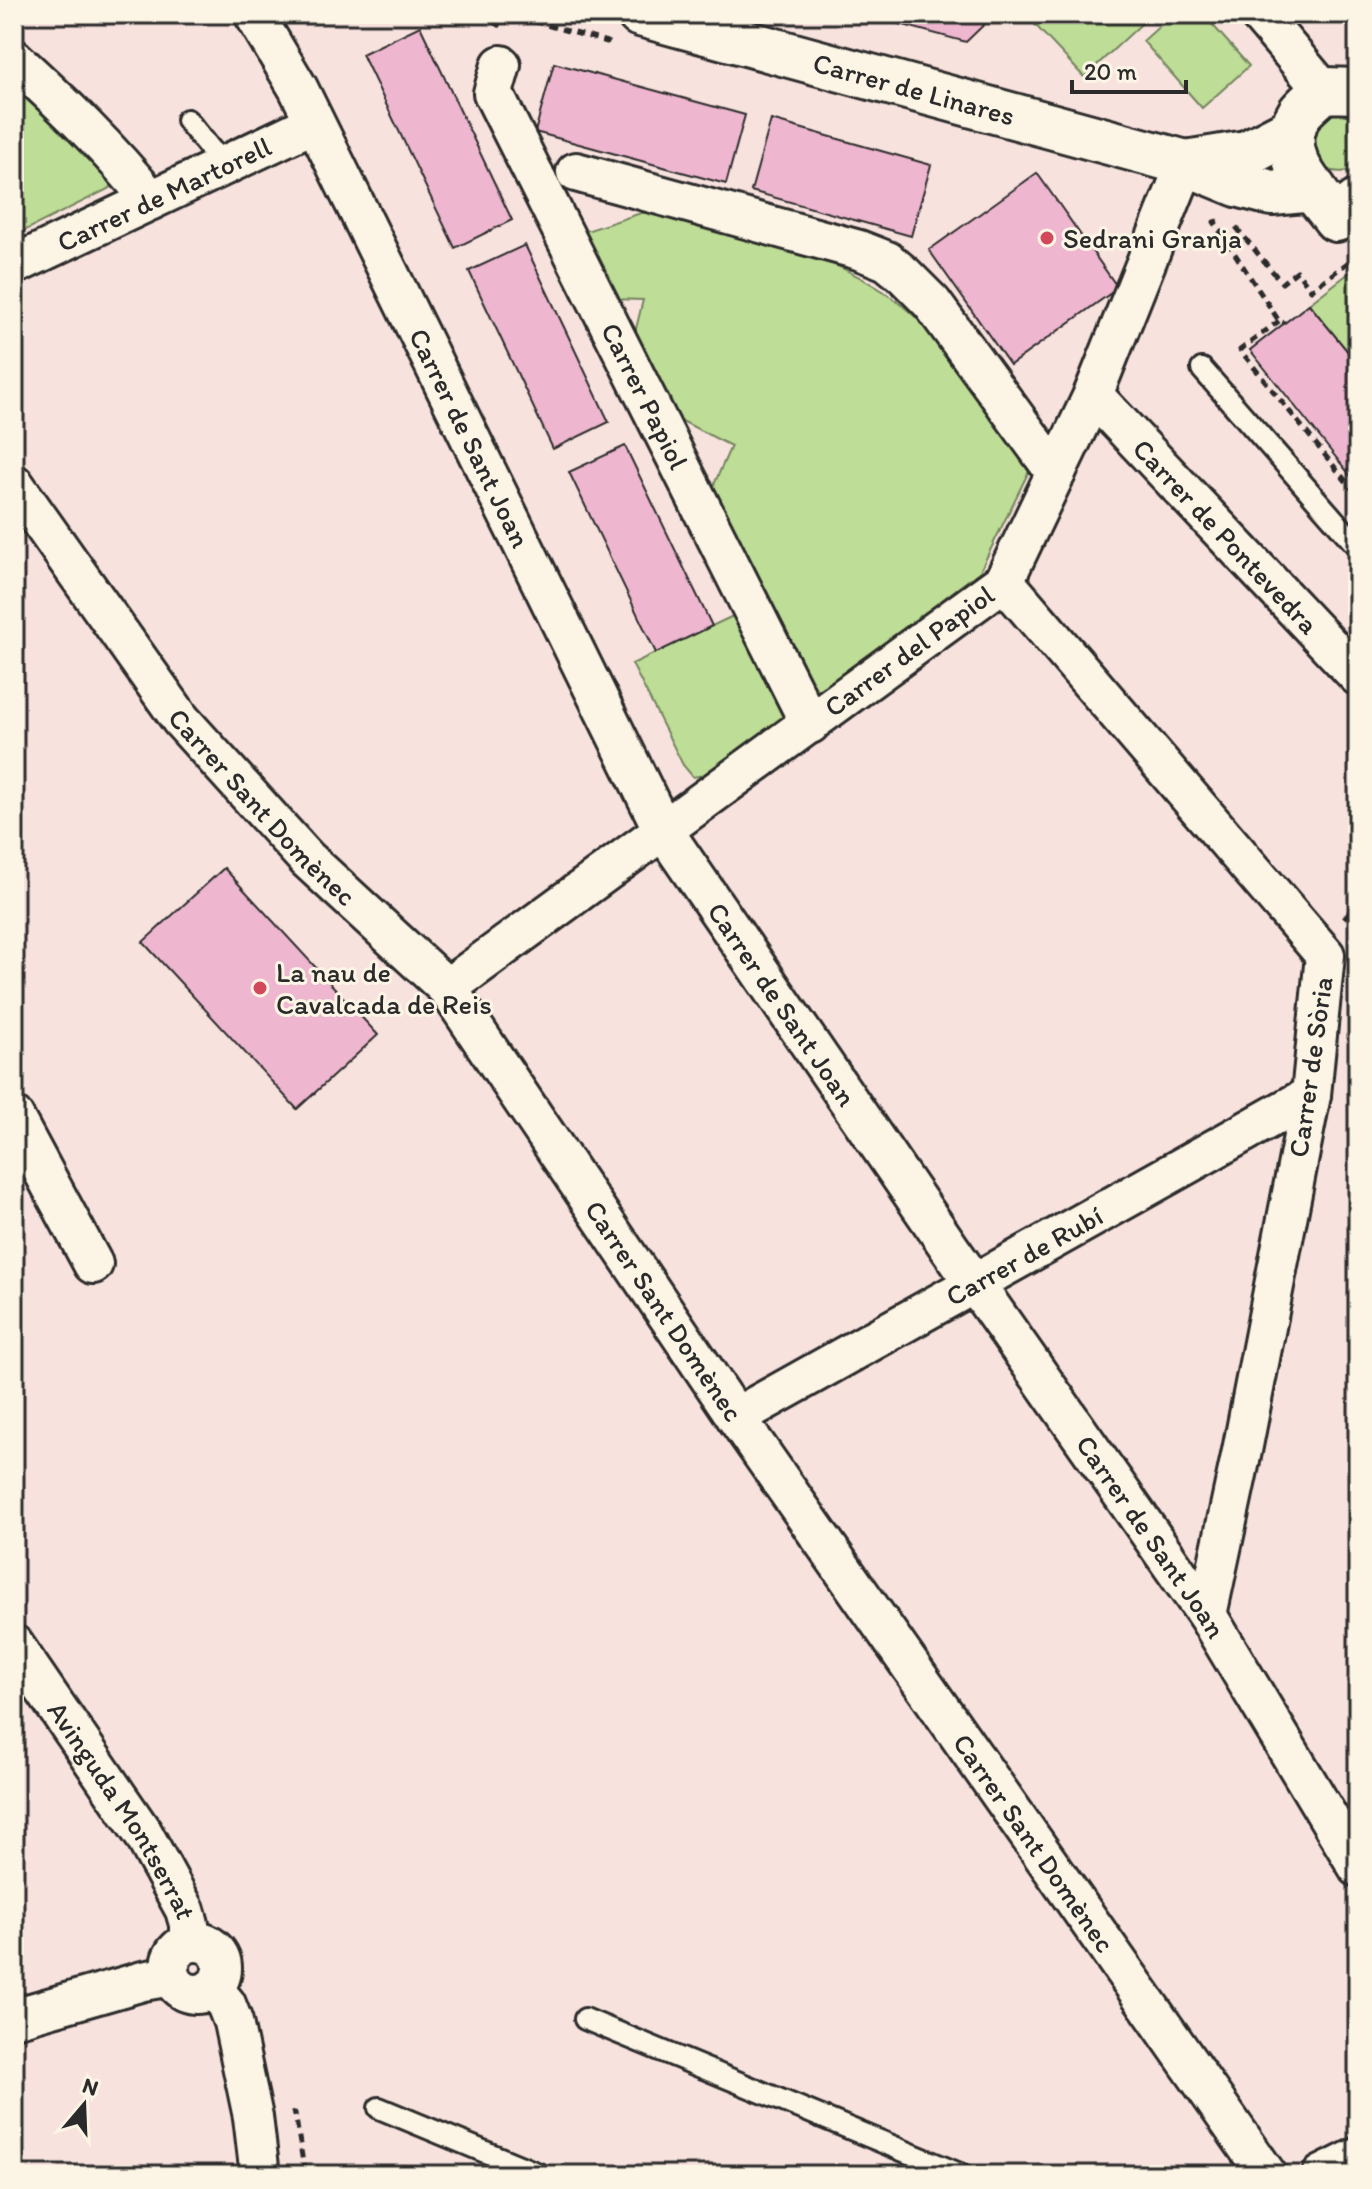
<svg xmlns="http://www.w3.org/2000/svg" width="1372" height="2189" font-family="Itim,sans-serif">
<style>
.green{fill:#bedd96;stroke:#748460;stroke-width:2}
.building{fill:#eeb7cf;stroke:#2b2b2b;stroke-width:2}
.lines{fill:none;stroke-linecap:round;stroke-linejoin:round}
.lane-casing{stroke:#2b2b2b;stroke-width:26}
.street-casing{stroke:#2b2b2b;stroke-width:44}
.secondary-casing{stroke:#2b2b2b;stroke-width:50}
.path{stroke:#2b2b2b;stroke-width:5;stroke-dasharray:8 6;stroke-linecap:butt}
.lane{stroke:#fcf5e5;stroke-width:20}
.street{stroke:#fcf5e5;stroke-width:38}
.secondary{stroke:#fcf5e5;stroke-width:44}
.poi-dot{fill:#d1495b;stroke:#fcf5e5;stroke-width:3}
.labels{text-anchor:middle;stroke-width:6;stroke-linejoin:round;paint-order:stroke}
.street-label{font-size:28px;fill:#2b2b2b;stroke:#fcf5e5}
.poi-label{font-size:28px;fill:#2b2b2b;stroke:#fcf5e5;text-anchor:start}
</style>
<rect width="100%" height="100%" fill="#f8e2de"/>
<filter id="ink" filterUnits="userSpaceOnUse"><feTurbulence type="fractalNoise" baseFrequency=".0125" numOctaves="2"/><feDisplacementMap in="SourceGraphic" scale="16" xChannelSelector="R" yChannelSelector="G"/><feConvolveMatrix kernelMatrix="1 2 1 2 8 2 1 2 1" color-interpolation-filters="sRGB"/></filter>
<g filter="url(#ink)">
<!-- green -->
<path class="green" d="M1025 14H1152L1084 77Z
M1173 14H1203L1249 66 1202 108 1143 41Z
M14 59 132 177 14 236Z
M1346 110 1358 114V169C1322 179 1311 162 1313 128L1330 112Z
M665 211C758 239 868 257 933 336 968 378 997 426 1029 471L980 571 825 690 704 775 693 777 683 765 632 664 735 615 769 596 709 496 731 446 678 419 633 341 643 300 612 299 580 233 641 213Z
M1358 266V364L1309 304Z"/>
<!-- building -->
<path class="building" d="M885 14H995L966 42 881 19Z
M420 26 512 220 455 248 362 54Z
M554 63 745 115 726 184 535 132Z
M771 120 931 165 911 236 751 191Z
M1037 173 1118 288 1010 365 929 250Z
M525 245 609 422 553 449 469 271Z
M1309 304 1358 364V485L1250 350Z
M625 446 712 626 656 653 569 472Z
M224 868 378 1035 297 1109 143 942Z"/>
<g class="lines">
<defs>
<path id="lane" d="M187 120 224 166
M1202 369 1358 547
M585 2019 962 2175
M379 2108 541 2175"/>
<g id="street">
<path id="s1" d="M254 14 298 88 663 830 951 1250 1207 1615 1358 1867"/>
<path d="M1259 14 1323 90"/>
<path d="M14 59C62 103 110 149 151 200"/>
<path id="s2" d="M501 65 493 93 810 724"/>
<path d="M576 172 859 250 887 261 904 275 932 303 1056 473"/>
<path id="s3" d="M14 265 314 123"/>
<path id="s4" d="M1093 395 1358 676"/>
<path id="s5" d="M14 484 181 720 307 859 447 988 736 1417 1267 2175"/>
<path d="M1004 581 1325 955 1311 1095 1242 1451 1207 1615"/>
<path id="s6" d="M447 988 1004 581 1093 395 1186 163"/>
<path d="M14 1117 93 1264"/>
<path id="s7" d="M736 1417 1311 1095"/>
<path id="s8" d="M14 1645 144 1835 185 1910 189 1924V1942"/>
<circle cx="196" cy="1968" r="26"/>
<path d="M212 1988 226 2004 233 2022 253 2117 260 2175"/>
<path d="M14 2018 143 1981 171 1976"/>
<path d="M1322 2175 1358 2157"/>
</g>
<g id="secondary">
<path id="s9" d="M640 14 1186 163 1237 184 1272 193 1314 189"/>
<path d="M1358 91 1323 90C1316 98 1306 105 1300 113 1274 153 1313 188 1336 219L1358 202"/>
<path d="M1186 163 1247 153 1293 129"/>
</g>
</defs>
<!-- lane casing -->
<use href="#lane" class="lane-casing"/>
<!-- street casing -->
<use href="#street" class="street-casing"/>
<!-- secondary casing -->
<use href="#secondary" class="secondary-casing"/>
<!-- path -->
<path class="path" d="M486 14 485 19 501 26
M507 14 607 42 608 39
M1218 221 1214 222 1279 321 1285 323
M1236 227 1282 283 1297 271 1311 290 1354 258
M1279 321 1240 350 1358 496
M1344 918 1358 903
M291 2114 295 2113 305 2175"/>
<!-- lane -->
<use href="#lane" class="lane"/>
<!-- street -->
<use href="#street" class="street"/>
<!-- secondary -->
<use href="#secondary" class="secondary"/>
</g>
</g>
<!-- markers -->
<g class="poi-dot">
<circle cx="1047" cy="238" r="8"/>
<circle cx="260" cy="988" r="8"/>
</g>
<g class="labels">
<!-- street labels -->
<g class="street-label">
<text dy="10" stroke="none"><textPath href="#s9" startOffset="284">Carrer de Linares</textPath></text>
<text dy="10" stroke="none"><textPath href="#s3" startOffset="166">Carrer de Martorell</textPath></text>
<text dy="10" stroke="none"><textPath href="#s2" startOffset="368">Carrer Papiol</textPath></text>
<text dy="10" stroke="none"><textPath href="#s1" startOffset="476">Carrer de Sant Joan</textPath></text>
<text dy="10" stroke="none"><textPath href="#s4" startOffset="194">Carrer de Pontevedra</textPath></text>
<text dy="10" stroke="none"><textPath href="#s6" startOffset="572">Carrer del Papiol</textPath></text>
<text dy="10" stroke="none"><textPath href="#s5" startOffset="408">Carrer Sant Domènec</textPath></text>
<text dy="10" stroke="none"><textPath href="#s1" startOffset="1124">Carrer de Sant Joan</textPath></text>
<text transform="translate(1310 1067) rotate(-82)" y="10">Carrer de Sòria</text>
<text dy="10" stroke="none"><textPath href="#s7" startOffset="330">Carrer de Rubí</textPath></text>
<text dy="10" stroke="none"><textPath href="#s5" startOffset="1056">Carrer Sant Domènec</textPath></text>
<text dy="10" stroke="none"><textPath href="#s1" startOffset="1772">Carrer de Sant Joan</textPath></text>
<text dy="10" stroke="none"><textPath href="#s8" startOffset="198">Avinguda Montserrat</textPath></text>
<text dy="10" stroke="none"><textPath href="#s5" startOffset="1704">Carrer Sant Domènec</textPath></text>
</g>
<!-- poi labels -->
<g class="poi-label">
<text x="1063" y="248">Sedrani Granja</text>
<text x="276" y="982">La nau de<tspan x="276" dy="32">Cavalcada de Reis</tspan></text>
</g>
</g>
<!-- margin -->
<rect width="1372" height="2189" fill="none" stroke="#fcf5e5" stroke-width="48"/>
<rect x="24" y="24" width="1324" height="2141" fill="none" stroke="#2b2b2b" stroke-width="3" filter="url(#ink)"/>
<!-- north arrow -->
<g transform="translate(84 2105) rotate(19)" stroke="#fcf5e5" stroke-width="6" paint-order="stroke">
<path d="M0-6L14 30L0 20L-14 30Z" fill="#2b2b2b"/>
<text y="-12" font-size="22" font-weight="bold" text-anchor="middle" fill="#2b2b2b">N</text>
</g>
<!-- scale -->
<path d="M1072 80v12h114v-12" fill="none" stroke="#2b2b2b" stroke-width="4"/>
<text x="1084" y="80" font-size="24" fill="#2b2b2b" stroke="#fcf5e5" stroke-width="6" paint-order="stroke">20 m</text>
</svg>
